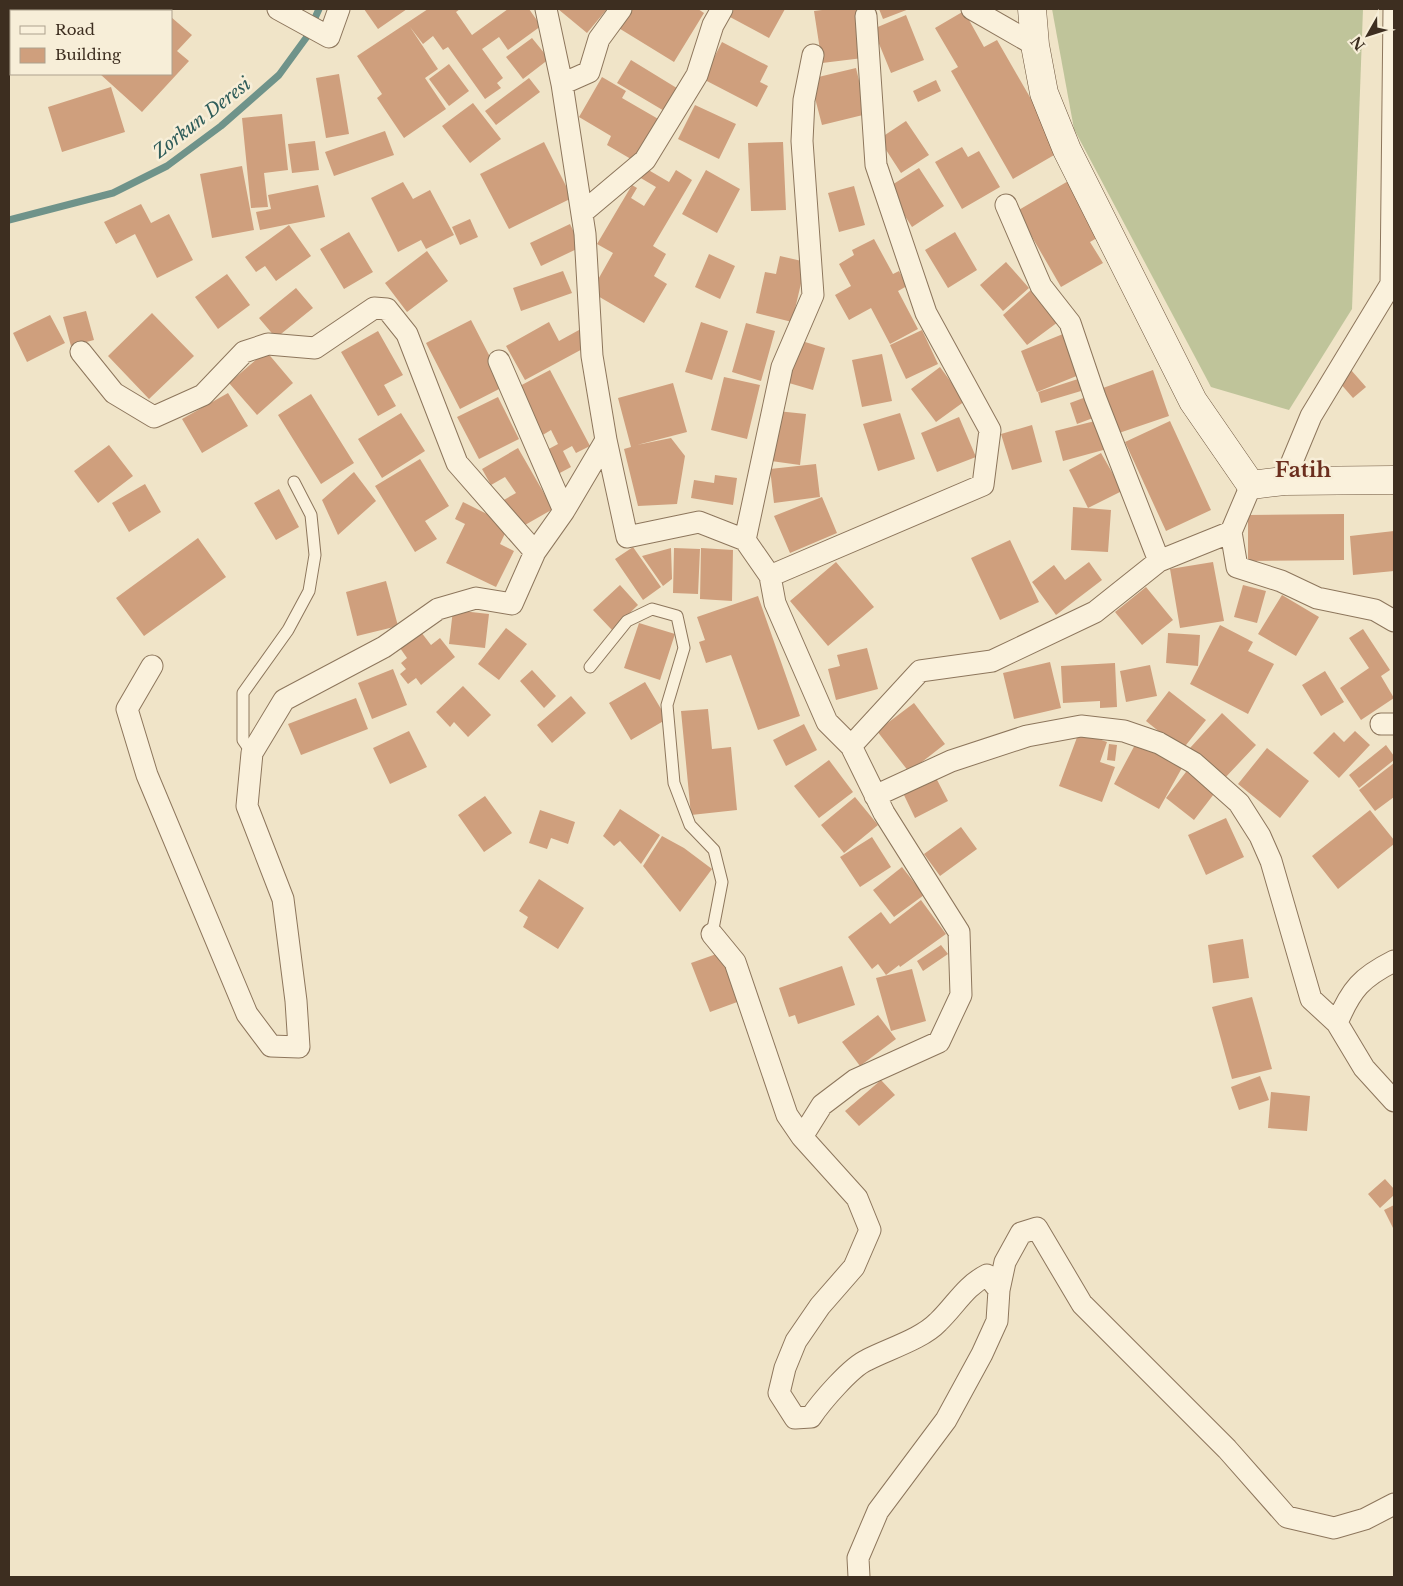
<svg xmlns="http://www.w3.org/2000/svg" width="1403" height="1586" font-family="'Libre Baskerville',serif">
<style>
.cemetery{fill:#bfc49a}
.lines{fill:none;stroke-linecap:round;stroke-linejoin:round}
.stream{stroke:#6f938a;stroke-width:7}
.building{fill:#cf9f7d}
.service-casing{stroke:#8d765c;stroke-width:13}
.minor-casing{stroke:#8d765c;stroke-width:23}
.secondary-casing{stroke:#6f573f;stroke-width:29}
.service{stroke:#faf1dc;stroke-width:11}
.minor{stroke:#faf1dc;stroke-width:21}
.secondary{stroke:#faf1dc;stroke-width:28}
.labels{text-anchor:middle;stroke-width:5;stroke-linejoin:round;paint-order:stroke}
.water-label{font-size:18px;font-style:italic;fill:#2f5d5a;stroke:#f7eed8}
.district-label{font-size:21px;font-weight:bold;fill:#6b2e1e;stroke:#f7eed8}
</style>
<rect width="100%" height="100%" fill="#f0e4c8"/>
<!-- cemetery -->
<path class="cemetery" d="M1052 9H1363L1352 309 1289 410 1211 387 1074 129Z"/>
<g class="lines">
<!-- stream -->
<path class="stream" d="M9 220 113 193 167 166 221 126 279 75 306 38 319 9"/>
</g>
<!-- building -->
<path class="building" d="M364 9H407L378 29Z
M428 9H460L456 12 472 35 508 9H529L541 26 508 50 499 37 482 49 503 78 497 83 501 88 485 99 448 47 443 50 433 36 423 44 410 27 438 69 425 78 446 109 404 138 377 98 382 94 357 56Z
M558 9H607L587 33Z
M628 9H698L704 13 674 62 617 27Z
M734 9H785L769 38 730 17Z
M830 9H856L863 58 822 63 814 11Z
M879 9H909L883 19Z
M964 11 984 47 997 40 1061 151 1013 179 951 71 958 67 935 28Z
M906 15 924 60 891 73 873 29Z
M171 17 192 35 177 51 189 61 142 112 100 74H171Z
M532 38 549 59 523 79 506 57Z
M722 42 768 66 760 82 768 86 757 107 703 79Z
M631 60 680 90 666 112 617 83Z
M449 64 469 91 449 106 429 79Z
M856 68 867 114 822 125 810 79Z
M339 74 349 134 326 138 316 78Z
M602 77 626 91 622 98 660 120 636 162 607 145 611 136 579 117Z
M529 78 540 92 496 125 485 111Z
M936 80 941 91 918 102 913 91Z
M111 87 125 132 62 152 48 107Z
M473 103 501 139 470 163 442 126Z
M695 105 736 124 719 159 678 139Z
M282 114 288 170 264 173 268 207 251 208 242 118Z
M906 121 929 155 901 173 879 139Z
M385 131 394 155 334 176 325 152Z
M315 141 319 170 292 173 288 144Z
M544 142 572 198 509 229 480 174Z
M783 142 786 210 751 211 748 143Z
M962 147 968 157 979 151 1000 187 962 209 935 162Z
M242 166 254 230 212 238 200 174Z
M645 168 669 182 676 170 692 180 653 246 666 254 654 276 667 284 644 323 591 292 613 253 597 244 632 185 637 188 631 198 644 206 656 187 639 177Z
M919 168 944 206 912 227 887 188Z
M706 170 740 189 717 233 682 214Z
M1070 180 1102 235 1090 242 1103 263 1061 287 1017 211Z
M403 182 413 199 430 190 454 235 426 249 421 240 398 252 371 198Z
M318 185 325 217 260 230 256 212 271 209 268 195Z
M854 186 865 225 839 232 828 193Z
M141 204 151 223 169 214 193 260 157 278 135 234 116 244 104 222Z
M470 219 478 237 460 245 452 227Z
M570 224 581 247 541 266 530 243Z
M289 225 311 256 276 281 265 266 256 272 245 257Z
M349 232 373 272 344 289 320 249Z
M955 232 977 270 948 288 925 250Z
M874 239 893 274 899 271 907 286 898 291 918 329 890 344 871 308 849 320 835 295 851 286 839 264 854 255 852 250Z
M427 251 448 281 407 312 385 283Z
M709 254 735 266 720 299 695 287Z
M780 256 806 262 792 322 756 313 765 272 776 274Z
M1006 262 1029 288 1003 311 980 285Z
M563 271 572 293 521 311 513 288Z
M227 274 250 305 218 329 195 297Z
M296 288 313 308 276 338 259 318Z
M1032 289 1058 322 1027 345 1003 315Z
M86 311 94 340 71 346 63 317Z
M152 313 194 356 149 399 108 356Z
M50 315 65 343 27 362 13 333Z
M471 320 505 386 460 409 426 343Z
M549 322 559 341 579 330 588 346 525 380 506 346Z
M701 322 728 331 712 380 685 372Z
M746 323 775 331 761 381 732 372Z
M922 330 938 364 906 379 890 345Z
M378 331 403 375 384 385 396 406 378 416 341 352Z
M1063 334 1079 375 1037 392 1021 351Z
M795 339 825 348 813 390 782 381Z
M266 351 293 383 257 415 229 383Z
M882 354 892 401 862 407 852 360Z
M940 367 965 401 936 422 911 389Z
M550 370 590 446 576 453 572 446 563 451 571 467 558 474 545 451 558 444 551 430 541 436 516 388Z
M1153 370 1169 416 1119 433 1103 388Z
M1351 370 1366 387 1353 398 1339 382Z
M724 377 760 385 747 439 711 430Z
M1078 379 1081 391 1041 403 1038 392Z
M673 383 687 432 637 445 671 438 685 456 677 504 638 506 624 449 631 447 618 398Z
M228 393 248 426 202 453 182 419Z
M311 394 354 463 321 484 278 415Z
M498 397 519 439 479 459 457 417Z
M1086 397 1093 418 1077 424 1070 403Z
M777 411 806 414 800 465 771 461Z
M401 413 425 451 382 478 358 439Z
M900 413 915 459 878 471 863 424Z
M959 417 976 457 937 472 921 433Z
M1099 420 1107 449 1063 461 1055 431Z
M1170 421 1211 510 1166 531 1125 442Z
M1032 425 1042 462 1012 470 1001 434Z
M109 445 133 476 98 503 74 471Z
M518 448 553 509 518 529 502 501 516 493 505 477 491 485 482 469Z
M1101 453 1113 474 1119 471 1128 488 1088 508 1069 470Z
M420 459 449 506 425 521 437 539 415 552 375 486Z
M816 464 820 497 774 503 770 469Z
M354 472 376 501 338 535 322 500Z
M715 475 737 478 733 505 691 498 694 480 714 483Z
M145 484 161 512 129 532 112 503Z
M279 489 299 527 276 540 254 503Z
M822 497 837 533 790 553 774 516Z
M463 502 509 525 500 544 514 551 496 587 446 563 465 524 455 519Z
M1073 507 1111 510 1108 552 1071 550Z
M1344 514V560L1248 561V515Z
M1394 531V571L1353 575 1350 536Z
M198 538 226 577 144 636 116 598Z
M1010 540 1039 602 1000 620 971 558Z
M633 547 661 587 643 600 615 559Z
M671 548 672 579 663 586 642 556Z
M674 548 700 549 698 594 673 593Z
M701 548 733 550 732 601 700 599Z
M836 562 874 607 828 646 790 601Z
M1089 562 1102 580 1056 615 1032 582 1054 565 1065 580Z
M1213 562 1224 621 1180 628 1170 569Z
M386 581 398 626 357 636 346 592Z
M620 585 638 605 612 630 593 610Z
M1243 585 1266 591 1257 623 1234 617Z
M1146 587 1173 620 1142 645 1115 612Z
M1282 595 1319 617 1296 656 1258 634Z
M758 596 800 716 758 730 731 655 706 663 699 642 705 640 697 617Z
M453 610 489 614 485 648 449 644Z
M639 623 675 634 660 680 624 668Z
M1220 625 1253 642 1248 651 1274 664 1248 714 1190 684Z
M506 628 527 644 499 680 478 664Z
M1363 629 1390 670 1381 676 1394 698 1361 720 1340 688 1369 668 1349 638Z
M421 632 431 645 440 638 455 657 421 685 416 678 408 684 400 674 406 669 401 663 407 658 400 648Z
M1168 633 1200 635 1198 666 1166 663Z
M867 648 878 689 836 700 828 669 840 666 837 655Z
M1050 662 1061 708 1014 719 1003 673Z
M1115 663 1117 707 1100 708V701L1063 703 1061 666Z
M1150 665 1157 696 1126 702 1120 671Z
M393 669 407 705 372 719 358 683Z
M532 670 556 696 544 708 520 681Z
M1325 671 1344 702 1321 716 1302 685Z
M645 682 667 719 631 740 609 703Z
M463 686 491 715 468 737 454 722 450 727 436 712Z
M1169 691 1206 720 1182 750 1146 721Z
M571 696 586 713 552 743 537 725Z
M356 698 368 729 301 755 288 724Z
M914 703 945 744 909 772 877 731Z
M708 709 712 749 731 747 737 810 691 815 681 711Z
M1222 713 1256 745 1223 780 1190 748Z
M804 724 817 750 786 766 773 740Z
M409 731 427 767 390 784 373 748Z
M1355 731 1370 745 1339 778 1313 753 1334 732 1344 742Z
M1079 732 1107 742 1100 762 1115 767 1102 802 1059 786Z
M1137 741 1183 766 1159 809 1114 784Z
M1109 744 1117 745 1115 761 1107 760Z
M1386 745 1394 756V760L1359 788 1349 775Z
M1267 748 1309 781 1280 818 1238 784Z
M829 760 853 792 819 818 794 786Z
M1394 763V797L1375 811 1359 790Z
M1189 768 1217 790 1194 820 1166 798Z
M935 776 948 801 915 818 903 793Z
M485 796 512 833 484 852 458 815Z
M855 797 878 825 844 853 821 825Z
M620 809 660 835 641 864 620 841 614 846 603 836Z
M540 810 575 822 568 844 551 838 547 849 529 843Z
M1370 810 1394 840V844L1338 889 1312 856Z
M1226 818 1244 857 1206 875 1188 835Z
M961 827 977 849 940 876 924 854Z
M662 836 684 848 712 869 680 912 643 866Z
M872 837 891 867 860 887 840 857Z
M902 867 924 895 894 917 873 890Z
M539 879 584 908 558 949 523 927 528 917 519 911Z
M921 900 946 934 900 967 899 965 886 975 878 964 872 969 848 937 881 912 890 924Z
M1243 939 1249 978 1213 983 1208 945Z
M941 945 948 954 923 971 917 961Z
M722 952 740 1001 710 1012 691 963Z
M842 966 855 1005 798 1024 795 1015 789 1017 779 988Z
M912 969 926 1021 891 1031 876 978Z
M1252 997 1272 1069 1232 1079 1212 1007Z
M878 1015 896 1039 860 1066 842 1042Z
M1260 1076 1269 1100 1239 1110 1231 1087Z
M881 1080 895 1095 859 1126 845 1111Z
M1271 1092 1310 1096 1307 1131 1268 1128Z
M1385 1179 1394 1189V1195L1380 1208 1368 1194Z
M1394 1205V1230L1384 1210Z"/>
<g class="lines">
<defs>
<path id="service" d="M590 667 627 621 652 609 677 616 684 648 667 705 674 783 690 825 714 850 722 882 712 934
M252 753 243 740V693L288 630 309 591 315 555 311 515 294 482"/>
<path id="minor" d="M278 9 329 37 339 9
M972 9 1035 45
M562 84 589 72 599 39 621 9
M1006 205 1041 286 1070 323 1095 397 1159 561
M582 213 645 160 697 75 713 25 722 9
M81 352 114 393 154 417 203 395 244 352 268 344 315 348 374 308 387 309 407 334 457 463 535 552
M499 361 564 511
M606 440 627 537 699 522 745 540 782 367 813 295 802 141 804 100 813 55
M1284 481 1311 416 1391 284 1394 9
M1251 485 1231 532 1237 567 1281 581 1317 598 1375 610 1394 621
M745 540 770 576
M152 666 127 709 147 775 247 1014 271 1046 299 1047 296 1001 283 899 247 806 252 753 284 700 384 647 438 609 476 598 512 604 535 552 564 511 606 440 592 356 585 234 562 84 546 9
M1381 724H1394
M851 746 920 671 992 661 1095 612 1159 561 1231 532
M875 796 951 761 1027 736 1081 726 1124 731 1159 743 1194 763 1239 803 1260 836 1271 861 1311 999 1337 1023
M712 934 735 962 787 1115 802 1137 822 1105 855 1080 939 1042 961 995 959 932 884 813 851 746 827 722 775 603 770 576 983 485 990 430 926 313 876 165 866 16
M1394 961C1362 977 1351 989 1337 1023L1364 1068 1394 1101
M802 1137 857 1198 870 1230 854 1267 820 1306 796 1341 785 1368 779 1393 795 1418 811 1417C821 1402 851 1367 867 1360 888 1349 922 1339 938 1322 955 1306 965 1286 987 1275L999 1290 997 1321 982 1354 946 1420 878 1511 858 1558 859 1577
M999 1290 1005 1262 1021 1233 1037 1228 1082 1304 1227 1449 1287 1517 1334 1528 1365 1519 1394 1504"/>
<path id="secondary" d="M1032 9 1035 45 1044 93 1067 150 1193 401 1251 485 1284 481 1394 480"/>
</defs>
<!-- service casing -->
<use href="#service" class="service-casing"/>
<!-- minor casing -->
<use href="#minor" class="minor-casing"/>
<!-- secondary casing -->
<use href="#secondary" class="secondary-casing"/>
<!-- service -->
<use href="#service" class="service"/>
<!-- minor -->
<use href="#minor" class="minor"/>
<!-- secondary -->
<use href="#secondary" class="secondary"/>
</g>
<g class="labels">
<!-- water labels -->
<g class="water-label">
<text transform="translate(202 118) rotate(-38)" y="6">Zorkun Deresi</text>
</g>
<!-- district labels -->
<g class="district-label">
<text x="1303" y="477">Fatih</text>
</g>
</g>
<!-- border -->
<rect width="1403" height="1586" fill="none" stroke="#3d2e20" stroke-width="20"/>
<!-- legend -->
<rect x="10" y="10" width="162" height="65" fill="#f7eed8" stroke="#ada18e"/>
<rect x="20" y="26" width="25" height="8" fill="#faf1dc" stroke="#ada18e"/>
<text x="55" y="35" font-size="15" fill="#3d2e20">Road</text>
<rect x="20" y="48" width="25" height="15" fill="#cf9f7d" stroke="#ada18e"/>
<text x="55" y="60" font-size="15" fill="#3d2e20">Building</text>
<!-- north arrow -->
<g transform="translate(1368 35) rotate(231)" stroke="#f7eed8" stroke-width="4" paint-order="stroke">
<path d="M0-4L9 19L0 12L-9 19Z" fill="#3d2e20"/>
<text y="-8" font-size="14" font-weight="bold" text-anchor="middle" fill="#3d2e20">N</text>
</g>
</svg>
